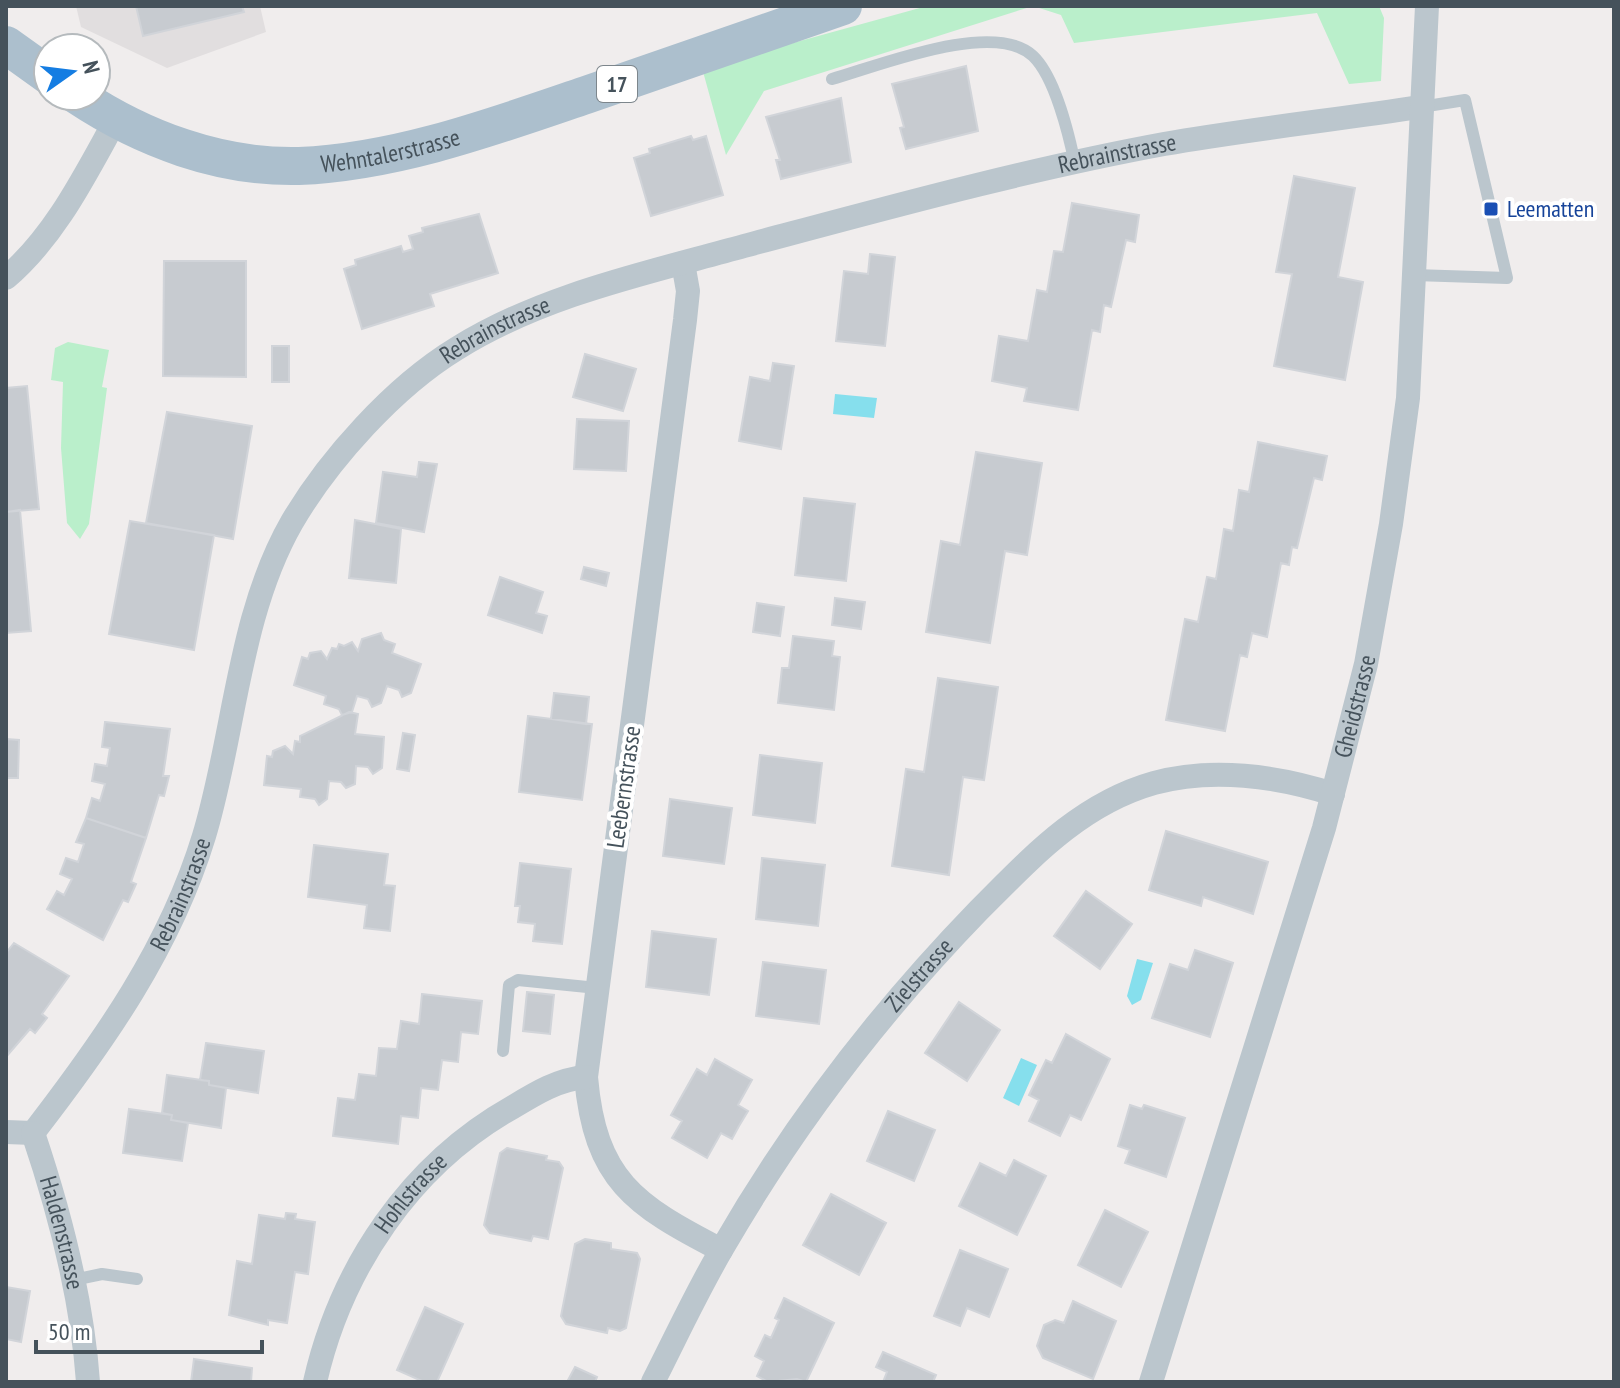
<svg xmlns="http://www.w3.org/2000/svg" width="1620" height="1388" font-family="'PT Sans Narrow',sans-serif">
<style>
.education{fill:#e1dedf}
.green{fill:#baefcb}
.water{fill:#86dfed}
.building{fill:#c7cbd0;stroke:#d1d4d9;stroke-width:2}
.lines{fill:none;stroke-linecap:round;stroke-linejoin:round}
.service{stroke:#bbc6cd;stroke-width:12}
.minor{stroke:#bbc6cd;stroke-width:24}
.primary{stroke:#acbfcd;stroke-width:38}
.transit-dot{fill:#1a4fb4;stroke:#fff;stroke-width:3}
.labels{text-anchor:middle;stroke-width:8;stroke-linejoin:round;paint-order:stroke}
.shield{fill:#fff;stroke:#7d868c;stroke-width:2}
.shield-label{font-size:22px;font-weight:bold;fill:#45525b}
.street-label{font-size:24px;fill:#45525b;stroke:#fff}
.transit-label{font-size:24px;fill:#164399;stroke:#fff;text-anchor:start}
</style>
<rect width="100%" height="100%" fill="#f0eded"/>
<!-- education -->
<path class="education" d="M76 6H260L266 32 167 68 81 27Z"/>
<!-- green -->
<path class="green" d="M927 6H1379L1384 18 1381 81 1349 84 1317 13 1074 43 1061 15 1033 6 764 91 726 155 702 68Z
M68 342 109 350 102 387 107 388 89 524 80 539 67 523 61 448 63 382 51 380 55 348Z"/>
<!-- water -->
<path class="water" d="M835 394 877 398 874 418 833 414Z
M1137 959 1153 963 1141 1000 1132 1005 1127 996Z
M1021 1058 1037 1065 1019 1106 1003 1098Z"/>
<!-- building -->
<path class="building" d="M136 6H242L244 12 143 36Z
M966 66 978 131 906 149 900 128 904 127 892 84Z
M841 98 851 162 781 179 776 160H780L766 117Z
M691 136 693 140 706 136 723 195 651 216 634 158 650 153 649 149Z
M1294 176 1355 188 1338 277 1363 282 1345 380 1274 366 1292 274 1276 272Z
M1072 203 1139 215 1135 242 1126 240 1111 307 1104 305 1100 332 1092 330 1078 410 1024 401 1027 388 992 381 999 336 1028 341 1037 290 1047 292 1054 251 1063 252Z
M479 214 498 273 430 294 434 306 362 329 344 269 356 265 355 260 401 246 403 252 413 249 409 236 423 232 422 228Z
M870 254 895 257 885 346 836 341 844 271 868 274Z
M164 261H246V377L163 376Z
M272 346H289V382H272Z
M585 354 636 369 623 411 573 397Z
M773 363 794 366 781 449 739 441 750 377 770 381Z
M27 386 39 509 6 512V388Z
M167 412 252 426 233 539 146 523Z
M577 419 629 421 626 471 574 469Z
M1258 442 1327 456 1322 480 1314 478 1297 548 1292 547 1289 565 1281 563 1267 637 1252 633 1247 657 1240 655 1225 731 1166 720 1185 619 1198 622 1207 577 1216 579 1224 529 1233 531 1239 490 1249 492Z
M976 452 1042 463 1027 555 1005 551 990 643 926 632 941 541 960 545Z
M419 462 437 464 424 532 376 523 383 472 417 477Z
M804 498 855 504 846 581 795 575Z
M20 510 31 631 6 633V512Z
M355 520 401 529 396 583 349 578Z
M130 521 214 535 194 650 109 634Z
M584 567 609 573 606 586 581 579Z
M500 577 543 592 536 613 547 616 542 633 488 615Z
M835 598 865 602 861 629 832 625Z
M757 603 784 607 780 636 753 632Z
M381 633 384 640 395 644 392 653 421 664 411 693 402 697 399 690 387 686 381 703 372 707 368 699 357 696 352 712 342 715 339 709 324 704 326 696 294 685 302 657 308 659 310 653 321 651 327 659 332 648 337 649 339 644 344 646 352 642 358 651 362 639Z
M793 636 834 641 832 656 840 657 834 710 778 703 782 668H789Z
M938 678 998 687 984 780 963 777 949 875 892 866 906 769 924 772Z
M554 693 589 697 586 724 551 719Z
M349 712 358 714 355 734 384 737 382 768 373 774 368 767 356 766 355 784 346 788 341 782 329 781 327 799 319 805 315 799 300 797 301 789 264 785 267 756 272 757 273 751 285 746 293 754 295 741 300 742V736Z
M528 716 592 724 582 800 519 792Z
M105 722 170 729 163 776H169L164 796 159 795 146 838 86 818 92 798 100 801 105 784 92 781 95 764 107 766 110 748 102 747Z
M403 733 415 735 409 771 397 769Z
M6 739 19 740 18 778H6Z
M760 755 822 763 815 823 753 815Z
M670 799 732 808 724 864 663 856Z
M86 818 146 838 131 882 136 884 128 902 123 900 103 940 47 909 57 891 64 895 72 879 60 874 66 858 78 862 84 844 76 842Z
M1166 831 1268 862 1253 914 1203 897 1201 906 1149 890Z
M314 845 388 854 384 885 395 886 390 931 364 928 367 905 308 897Z
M762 858 825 865 818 926 756 919Z
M520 863 571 869 562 944 533 941 535 924 518 922 520 906H515Z
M1086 891 1132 924 1100 969 1054 936Z
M652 931 716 939 709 995 646 987Z
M14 943 69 976 42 1014 47 1018 35 1033 30 1029 6 1057V953Z
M1195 950 1233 963 1210 1037 1152 1018 1170 964 1188 970Z
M763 962 826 970 819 1024 756 1016Z
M527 992 554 995 550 1034 523 1031Z
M422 994 482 1001 478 1034 461 1032 458 1062 442 1060 438 1090 421 1088 418 1118 401 1116 398 1144 333 1136 338 1098 355 1100 359 1074 376 1076 379 1048 397 1049 401 1021 419 1024Z
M959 1002 1000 1030 967 1081 925 1053Z
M1066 1034 1110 1059 1081 1120 1070 1115 1060 1136 1029 1121 1039 1100 1029 1095 1046 1060 1052 1063Z
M206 1043 264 1051 258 1093 209 1085V1081L200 1080Z
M715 1059 752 1080 738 1105 748 1111 739 1126 732 1139 721 1133 707 1158 672 1138 682 1121 671 1115 697 1069 707 1075Z
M167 1075 209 1081V1085L226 1088 221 1128 171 1120 172 1115 162 1113Z
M1130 1105 1142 1109 1144 1105 1185 1118 1166 1177 1125 1163 1130 1150 1118 1146Z
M129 1109 172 1115 171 1120 188 1123 182 1161 123 1153Z
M888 1111 935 1130 914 1181 867 1161Z
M507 1148 547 1156 546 1160 559 1162 563 1168 548 1239 533 1236 531 1241 490 1233 484 1225 500 1153Z
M1014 1160 1046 1176 1017 1235 959 1206 980 1163 1006 1176Z
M831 1194 886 1223 859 1275 803 1245Z
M1105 1210 1148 1232 1121 1287 1078 1265Z
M286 1213 296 1214 295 1219 315 1222 308 1274 295 1272 287 1323 268 1320V1325L229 1315 237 1261 252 1264 259 1215 285 1219Z
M585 1239 611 1243V1249L637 1253 640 1259 626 1328 620 1331 608 1328 607 1333 566 1324 561 1316 575 1244Z
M960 1250 1008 1269 989 1317 967 1308 960 1326 934 1316Z
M6 1287 30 1291 21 1342 6 1339Z
M784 1298 834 1323 806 1382 797 1379 768 1382 757 1376 764 1361 755 1356 765 1335 771 1338 779 1320 775 1318Z
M1073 1301 1116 1321 1093 1379 1043 1358 1037 1346 1044 1325 1055 1320 1064 1323Z
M425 1307 463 1324 437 1382H424L397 1370Z
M883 1352 936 1375 933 1382H883L887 1372 876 1367Z
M194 1359 252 1368 251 1382H191Z
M575 1367 597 1377 595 1382H567Z"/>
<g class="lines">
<!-- service -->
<path class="service" d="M832 79C878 66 994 19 1033 56 1055 77 1069 135 1075 164
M1414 275 1507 278 1465 100 1421 107
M503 1051 509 985 518 980 597 988
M73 1280 102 1274 137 1279"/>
<!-- minor -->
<g class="minor">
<path d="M683 263 688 291 685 320 586 1077C595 1180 634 1205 721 1250"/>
<path d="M6 278C55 236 84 177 115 121"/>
<path d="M6 1132 33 1133"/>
<path id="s1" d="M33 1133C104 1041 170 948 204 836 235 734 238 616 292 522 329 459 394 387 456 349 542 295 647 273 744 246 883 209 1023 170 1164 144 1249 129 1335 120 1420 107"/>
<path id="s2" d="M33 1133C60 1213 82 1297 88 1382"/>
<path id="s3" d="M315 1382C341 1268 410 1165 513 1107 536 1093 559 1079 586 1077"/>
<path id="s4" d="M653 1382C676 1337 697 1291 723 1247 794 1124 880 1012 979 910 1031 858 1080 804 1154 783 1212 767 1277 776 1333 794"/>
<path id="s5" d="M1151 1382 1324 828 1366 664 1391 524 1408 398 1427 6"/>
</g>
<!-- primary -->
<g class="primary">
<path d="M6 45 48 75"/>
<path id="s6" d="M78 96C143 139 220 168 299 166 397 162 495 126 586 95 672 65 758 36 843 6"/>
</g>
</g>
<!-- markers -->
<rect class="transit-dot" x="1483" y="201" width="16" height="16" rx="4"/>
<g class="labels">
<!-- shield labels -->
<rect class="shield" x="597" y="66" width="40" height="36" rx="6"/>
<g class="shield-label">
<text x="617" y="92">17</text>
</g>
<!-- street labels -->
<g class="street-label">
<text dy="8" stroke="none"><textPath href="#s6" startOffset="328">Wehntalerstrasse</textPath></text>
<text dy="8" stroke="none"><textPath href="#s1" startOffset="1604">Rebrainstrasse</textPath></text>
<text dy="8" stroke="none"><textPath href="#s1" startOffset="956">Rebrainstrasse</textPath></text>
<text dy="8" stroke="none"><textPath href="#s5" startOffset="706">Gheidstrasse</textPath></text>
<text transform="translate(624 787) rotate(-82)" y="8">Leebernstrasse</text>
<text dy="8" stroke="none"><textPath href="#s1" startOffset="282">Rebrainstrasse</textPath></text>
<text dy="8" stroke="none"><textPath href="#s4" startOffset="488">Zielstrasse</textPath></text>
<text dy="8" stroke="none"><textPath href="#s3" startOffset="214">Hohlstrasse</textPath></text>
<text dy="8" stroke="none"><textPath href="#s2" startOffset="104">Haldenstrasse</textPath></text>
</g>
<!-- transit labels -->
<g class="transit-label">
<text x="1507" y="217">Leematten</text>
</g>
</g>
<!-- border -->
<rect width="1620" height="1388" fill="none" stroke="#45525b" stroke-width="16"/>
<!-- north arrow -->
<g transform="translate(72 72) rotate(76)"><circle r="38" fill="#ffffff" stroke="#b5babd" stroke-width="2"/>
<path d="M0-6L14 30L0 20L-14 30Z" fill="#157de2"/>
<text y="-12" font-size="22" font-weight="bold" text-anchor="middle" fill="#45525b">N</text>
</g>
<!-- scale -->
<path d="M36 1340v12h226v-12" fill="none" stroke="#45525b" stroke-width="4"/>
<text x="48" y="1340" font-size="24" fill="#45525b" stroke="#ffffff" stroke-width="6" paint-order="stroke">50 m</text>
</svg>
